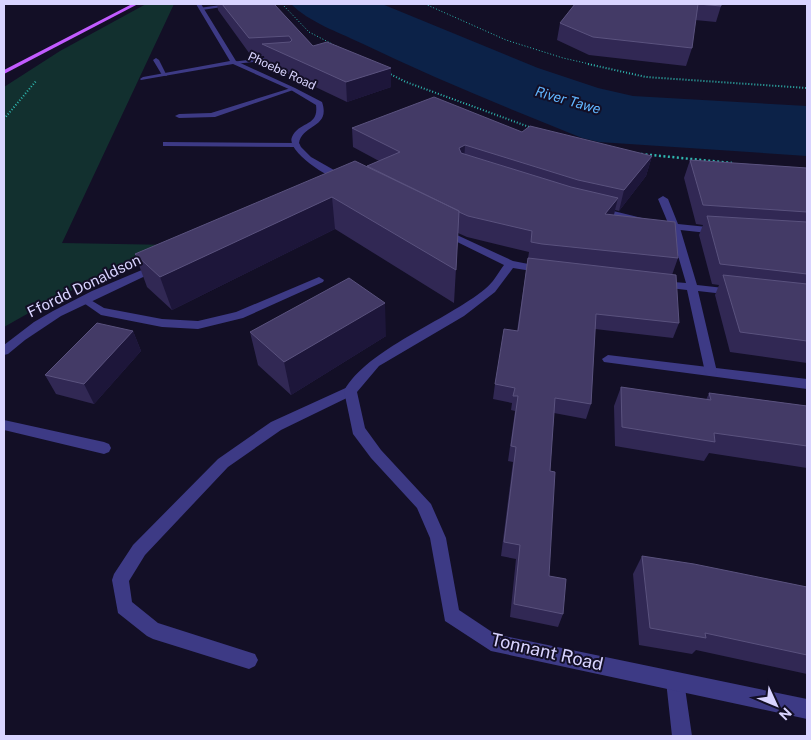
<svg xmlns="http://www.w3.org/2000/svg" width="811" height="740" font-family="'Public Sans',sans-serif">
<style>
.green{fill:#12302f}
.water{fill:#0c2248}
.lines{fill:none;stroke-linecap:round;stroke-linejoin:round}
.path-far2{stroke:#2fb8b0;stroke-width:1;stroke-dasharray:1 2;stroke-linecap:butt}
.path-far1{stroke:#2fb8b0;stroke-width:2;stroke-dasharray:1 2;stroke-linecap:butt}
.path{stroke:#2fb8b0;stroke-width:2.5;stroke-dasharray:2 2.5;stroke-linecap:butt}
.service{fill:#3d3a85;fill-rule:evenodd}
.minor{fill:#3d3a85;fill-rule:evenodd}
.primary{fill:#c25bff;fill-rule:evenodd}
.wall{fill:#312854}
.shaded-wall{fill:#1d163a}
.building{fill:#433a66;stroke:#5a527e}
.labels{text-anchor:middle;stroke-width:4;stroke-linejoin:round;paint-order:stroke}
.far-street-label{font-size:12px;fill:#d9d4ff;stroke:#130f26}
.far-water-label{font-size:14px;font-style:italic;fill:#62b6ff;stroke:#130f26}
.street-label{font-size:15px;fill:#d9d4ff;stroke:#130f26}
.near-street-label{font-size:18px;fill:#d9d4ff;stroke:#130f26}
</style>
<rect width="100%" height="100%" fill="#130f26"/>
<!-- green -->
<path class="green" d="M146 4H174L62 243 173 245 57 297 4 327V87L60 51Z"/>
<!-- water -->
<path class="water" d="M291 4H382L538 68 598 88 633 96 807 106V156L599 142 582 138C508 108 433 78 361 43 338 32 309 22 291 4Z"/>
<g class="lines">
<!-- path-far2 -->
<path class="path-far2" d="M282 4 309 32 338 47
M425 4 506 40 563 58 594 65"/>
<!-- path-far1 -->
<path class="path-far1" d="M588 64 646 77 807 88
M388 73 406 82 532 128
M4 119 36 81"/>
<!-- path -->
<path class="path" d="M641 154 732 163"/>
<!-- service -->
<path class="service" d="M228 4H243L202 10 199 8Z
M280 56 282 59 234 64 231 62Z
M156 58 159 60 167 76 162 75 153 60Z
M291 88 296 89 215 117 179 118 175 116 179 114 211 113Z
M163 142 296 143 300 145 296 147 166 146H163Z
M663 196 668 199 678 224 717 228 722 231 717 234 662 228V224L668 223 658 199Z
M597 207 642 218 644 220 639 223 594 212V208Z
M319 277 324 280 323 282 243 318 198 329 162 327 101 315 78 299 84 296 104 308 162 319 198 321 236 312Z
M608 355 807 379V389L604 362 602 359Z
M350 386 355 388 356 391 355 394 281 430 228 467 145 555 129 581 132 602 158 623 255 654 258 660 255 666 249 669 153 639 147 636 118 613 112 580 114 574 133 545 218 459 271 422Z
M4 420 104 442 109 444 111 448 109 452 104 454 4 430Z
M675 672 682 674 684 681 692 736H672L666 681 668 674Z"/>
<!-- minor -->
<path class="minor" d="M196 4H201L236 61 295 88 322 102C331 128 302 124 299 143L301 147 311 157 348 178V182C336 184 285 152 292 137 299 121 319 127 316 105L291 90 233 64 141 80 140 79 143 77 230 61Z
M675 225 680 228 697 285 733 289 738 292 733 295 698 291 717 372 715 375H707L705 372 687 290 661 287 656 284 661 281 686 283 670 228Z
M444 229 513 261 544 267 549 270 544 273 513 268 495 292 464 316 379 366 357 392 365 428 381 450 431 504 446 538 459 610 495 634 807 699V719L491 651 445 621 430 538 417 508 371 458 353 434 344 391C367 349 446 321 485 289 493 283 498 273 504 265L441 234V230Z
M156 264 161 267 160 269 61 316 25 340 8 354 4 355V345L34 322 53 311 92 291Z"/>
<!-- primary -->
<path class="primary" d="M132 4H138L4 74V70Z"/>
</g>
<!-- wall -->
<path class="wall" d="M215 4H274L313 46 391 68V87L347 102 265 63 264 56 252 57 218 10 217 4Z
M575 4H721V6L716 22 695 20 692 48 686 66 589 55 557 40 560 23Z
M352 128 522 132 652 156 646 176 619 211 615 210 614 215 678 258 672 275 679 323 673 338 595 329 591 404 586 419 554 413 550 471 549 576 563 614 558 627 510 617 516 559 501 556 513 462 508 461 515 411 511 410 512 403 493 399 495 384 517 331 529 252 467 237 458 233 454 303 335 229 172 310 147 287 135 254 367 166 379 161 353 147Z
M690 160 807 168V363L730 352 715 295 719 285 712 284 699 235 703 225 696 224 684 178Z
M133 331 141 351 94 404 56 394 45 375Z
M250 332 386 336 291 395 258 365Z
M621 387 706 400 709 393 807 406V468L709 453 704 461 615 446 614 406Z
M642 556 807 587V674L696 650 692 654 639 645 633 574Z"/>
<!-- shaded-wall -->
<path class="shaded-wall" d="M391 68V87L347 102 346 82Z
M465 145 464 164 459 148Z
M652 156 646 176 619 211 624 190Z
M332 197 335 229 172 310 160 277Z
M618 198 613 218 605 214Z
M385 303 386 336 291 395 284 362Z
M133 331 141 351 94 404 84 384Z"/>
<!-- building -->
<path class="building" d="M222 4H274L313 46 327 42 391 68 346 82 262 44 290 42 292 40 289 36 249 38Z
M575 4H721V6L698 4 692 48 593 37 560 23Z
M434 97 522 132 530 126 652 156 624 190 578 180 465 145 459 148 461 153 571 187 618 198 605 214 675 222 678 258 542 244 531 242 532 231 468 216 459 212V211L367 166 400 152 352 128Z
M690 160 807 168V212L703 205Z
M355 161 459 211 456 270 332 197 160 277 135 254Z
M707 216 807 222V274L720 264Z
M528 258 676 275 679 323 596 314 591 404 555 398 550 471 555 472 549 576 566 579 563 614 514 604 520 545 504 542 516 447 511 446 518 396H513L515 388 495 384 504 329 518 331Z
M723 275 807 284V341L740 332Z
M349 278 385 303 284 362 250 332Z
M97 323 133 331 84 384 45 375Z
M621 387 711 400 709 393 807 406V446L714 433 715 442 622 427Z
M642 556 694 564 807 587V655L705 633 706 638 650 628Z"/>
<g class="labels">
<!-- far-street labels -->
<g class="far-street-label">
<text transform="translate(282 71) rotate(25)" y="4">Phoebe Road</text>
</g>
<!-- far-water labels -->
<g class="far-water-label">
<text transform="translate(568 100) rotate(16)" y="5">River Tawe</text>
</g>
<!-- street labels -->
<g class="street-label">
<text transform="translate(84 286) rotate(-26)" y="5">Ffordd Donaldson</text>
</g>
<!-- near-street labels -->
<g class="near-street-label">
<text transform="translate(547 652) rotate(13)" y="6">Tonnant Road</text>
</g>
</g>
<!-- border -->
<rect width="811" height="740" fill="none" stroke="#d9d4ff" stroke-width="10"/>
<!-- north arrow -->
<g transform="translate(776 705) rotate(134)" stroke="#130f26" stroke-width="4" paint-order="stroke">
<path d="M0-4L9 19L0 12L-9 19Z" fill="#d9d4ff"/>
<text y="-8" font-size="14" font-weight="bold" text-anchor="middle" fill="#d9d4ff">N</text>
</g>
</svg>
